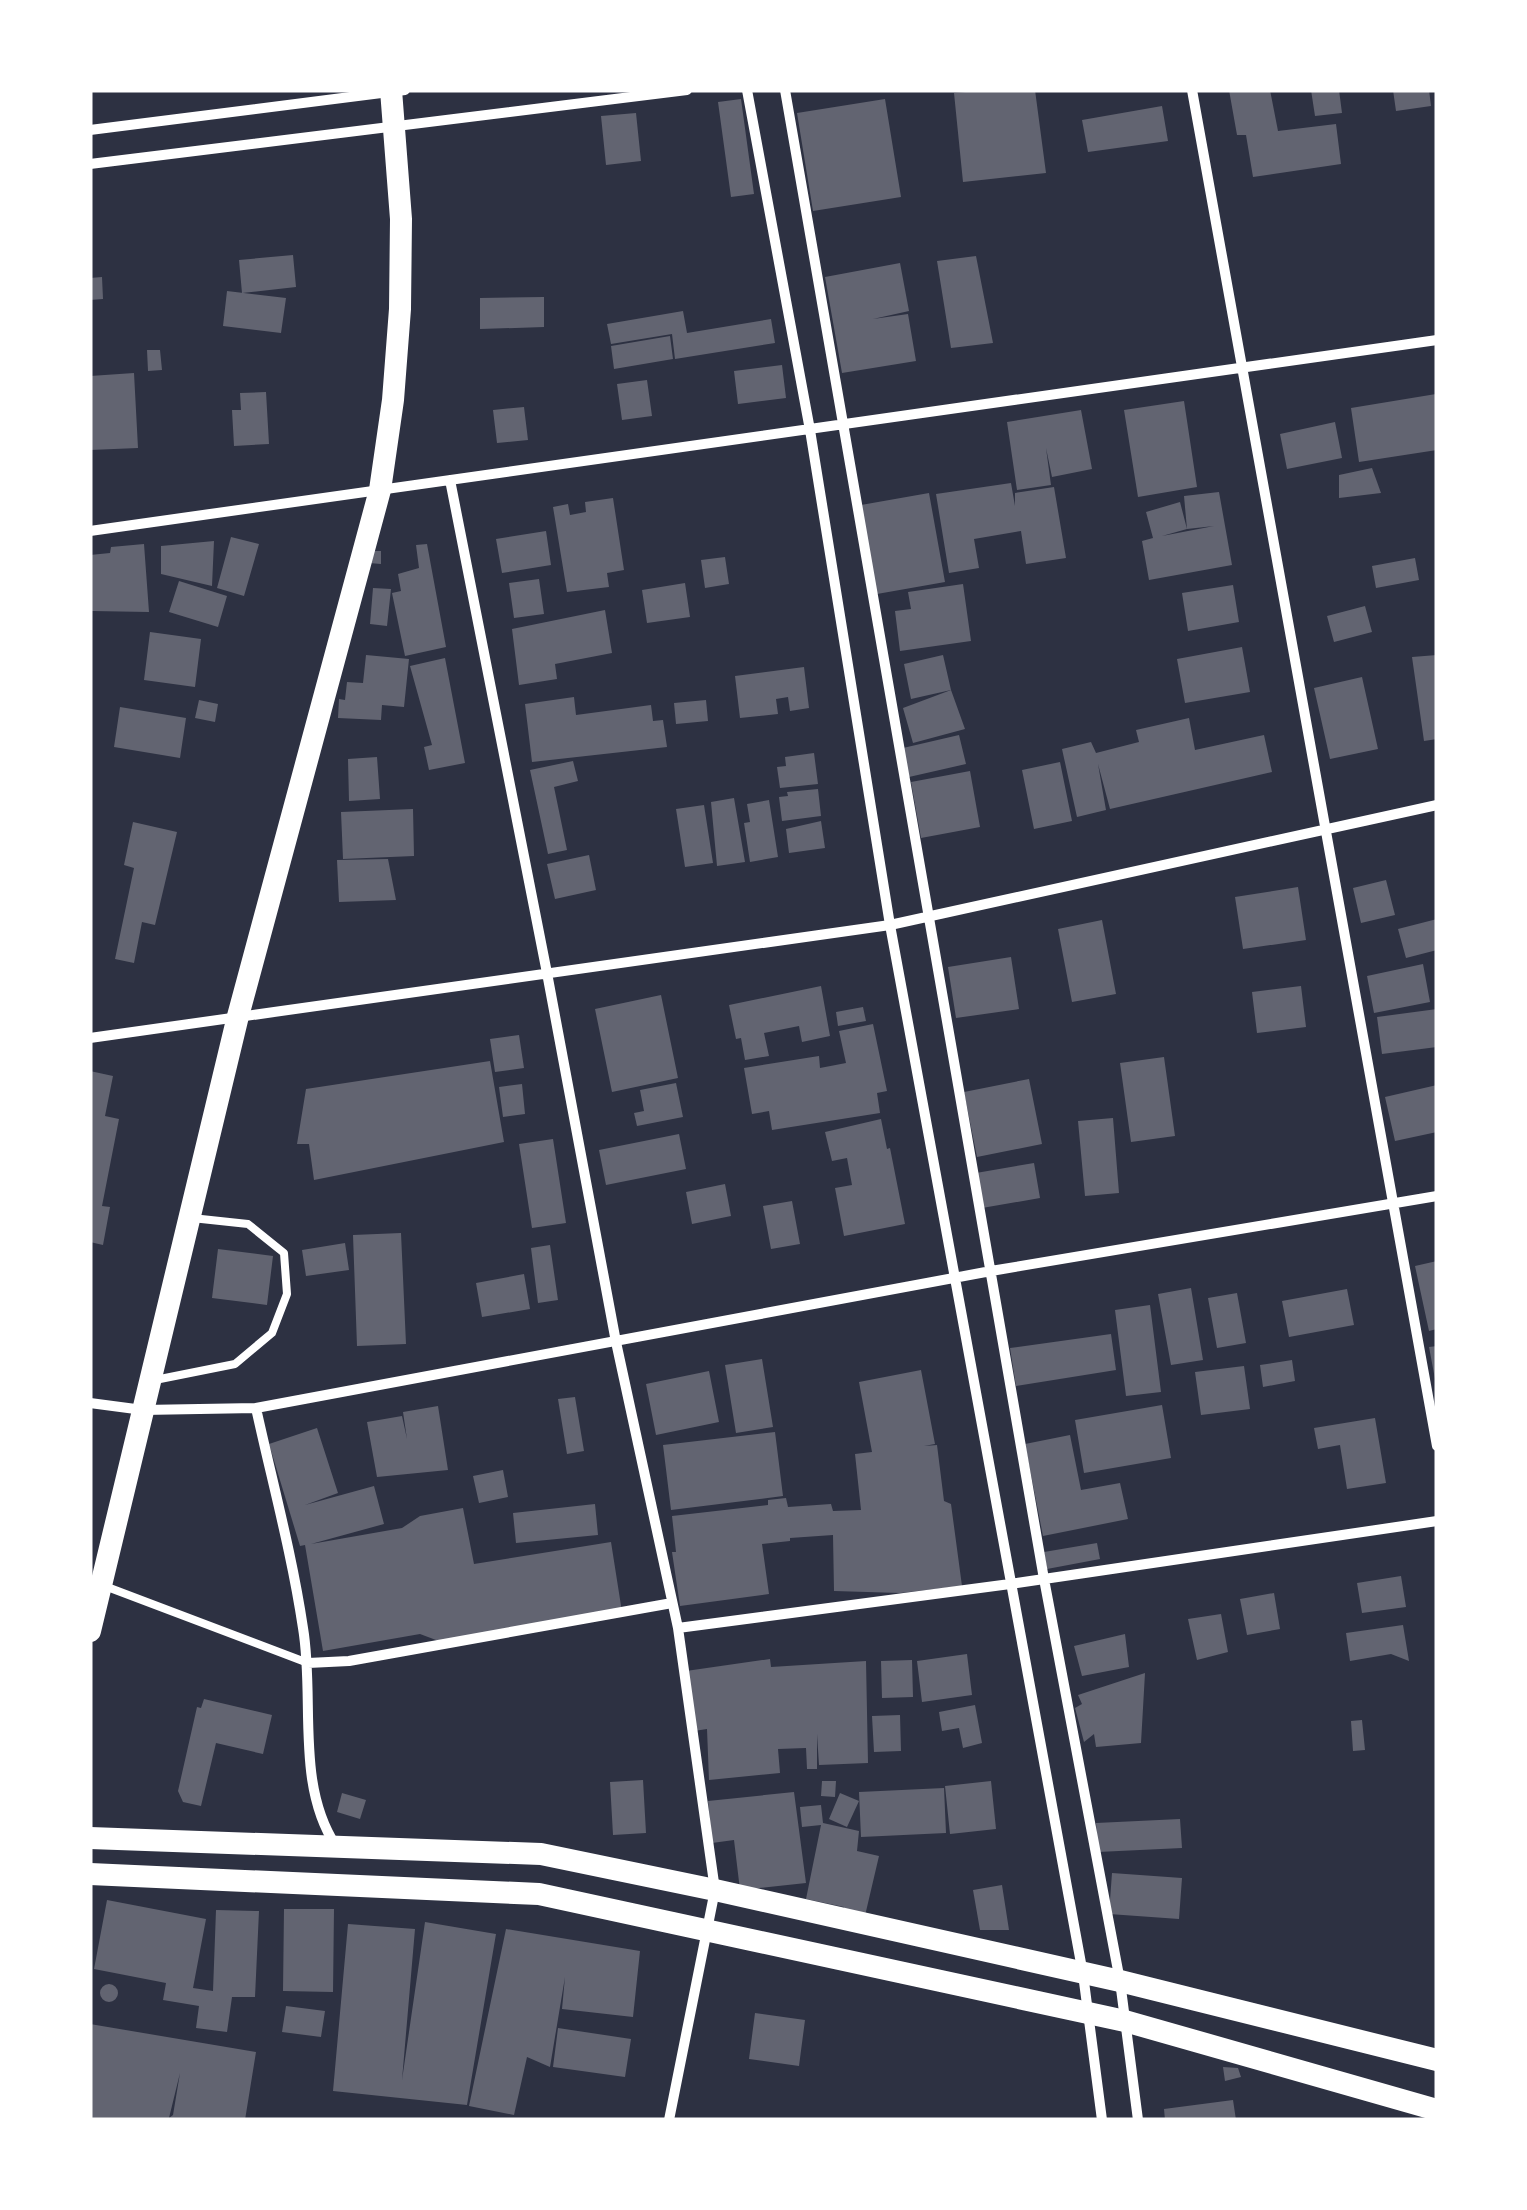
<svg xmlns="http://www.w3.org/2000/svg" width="1527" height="2210" font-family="'Source Serif 4',serif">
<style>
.building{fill:#626471;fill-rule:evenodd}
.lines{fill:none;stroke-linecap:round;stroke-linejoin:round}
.service{stroke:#fff;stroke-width:8}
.minor{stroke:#fff;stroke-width:10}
.trunk{stroke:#fff;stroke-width:22}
</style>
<rect width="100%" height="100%" fill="#2d3142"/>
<!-- building -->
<path class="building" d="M988 90H1035L1046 173 963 182 954 93Z
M1229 90H1270L1278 131 1336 124 1341 164 1253 177 1246 135H1237Z
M1311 90H1339L1342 113 1315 116Z
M1393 90H1429L1431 106 1396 111Z
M741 99 754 194 731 197 718 102Z
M885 99 901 197 813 211 797 113Z
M1162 106 1168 141 1088 152 1082 120Z
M636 113 641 161 606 165 601 116Z
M293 255 296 287 242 293 239 260Z
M976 256 993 343 951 348 937 261Z
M900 263 909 311 873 319 908 314 916 361 842 373 825 277Z
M102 277 103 299 90 300V278Z
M227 291 286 298 281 333 223 326Z
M544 297V327L480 329V298Z
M683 311 687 333 771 319 775 343 675 359 672 334 611 344 607 324Z
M670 336 673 359 614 369 611 346Z
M147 350H160L162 370 148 371Z
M782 365 786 398 738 404 734 371Z
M134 373 138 448 90 450V376Z
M647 380 652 416 622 420 617 384Z
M266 392 269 444 234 446 232 410H241L240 393Z
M1436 394 1437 450 1359 462 1351 408Z
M1184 401 1197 487 1138 497 1124 410Z
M524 407 528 440 497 443 493 410Z
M1081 410 1092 469 1052 477 1046 448 1051 485 1017 490 1007 422Z
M1335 422 1342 458 1287 469 1280 434Z
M1372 468 1381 493 1339 498V475Z
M1011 483 1015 506V493L1054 487 1066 558 1026 564 1021 531 974 539 979 568 949 573 936 494Z
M1219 492 1232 565 1149 580 1142 541 1153 538 1146 512 1180 502 1187 529 1162 536 1214 526 1187 529 1184 496Z
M929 493 945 582 877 594 861 505Z
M613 498 624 570 607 573 609 587 567 592 553 507 568 504 570 515 586 512 585 502Z
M546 531 551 565 502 573 496 539Z
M231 537 259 544 244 596 217 588Z
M214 541 212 586 161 574V546Z
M144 544 149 612 92 611 90 555 110 553 111 547Z
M427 544 446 647 405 656 392 593 401 591 398 574 419 568 416 545Z
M369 551H381V564L369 563Z
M725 557 729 584 705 588 701 560Z
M1415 558 1419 580 1376 588 1372 566Z
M539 579 544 614 514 618 509 583Z
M179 581 227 596 218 627 169 612Z
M685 583 690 617 647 623 642 590Z
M963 584 971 641 900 651 895 611 911 609 908 592Z
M1233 585 1239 622 1188 631 1182 593Z
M373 588 391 589 387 626 370 624Z
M1365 606 1372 632 1334 642 1327 616Z
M605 610 612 653 555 664 557 679 519 685 512 629Z
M150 632 201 639 195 687 144 680Z
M1242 647 1250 692 1185 703 1177 659Z
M366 655 409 659 404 707 382 705 381 720 338 718 339 699 345 700 347 682 363 683Z
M943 655 951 690 911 699 904 664Z
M1437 655V739L1424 741 1412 657Z
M445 658 465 763 429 770 424 747 432 745 410 666Z
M804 667 809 708 790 711 788 697 776 699 778 714 740 718 735 676Z
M1362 677 1378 749 1330 759 1314 688Z
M951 690 965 729 913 743 903 708Z
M574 697 576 715 651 705 653 721 663 720 667 747 532 762 525 704Z
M199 700 218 704 215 722 195 718Z
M706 700 708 721 676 724 674 703Z
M120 707 186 718 180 758 114 747Z
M1189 718 1195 750 1264 735 1272 772 1110 809 1098 764 1106 810 1077 817 1062 749 1091 742 1096 753 1139 742 1136 730Z
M959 735 966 764 909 777 903 748Z
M814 753 818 784 780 788 777 767 786 766 785 757Z
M377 757 380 799 349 801 348 759Z
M573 761 578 781 554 787 567 850 548 854 530 770Z
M1060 762 1072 821 1034 829 1022 770Z
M970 771 980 827 921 838 911 782Z
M818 789 821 816 782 821 779 797 788 796 787 792Z
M734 798 745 862 717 866 711 802Z
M769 800 778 857 750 862 744 823 750 822 747 804Z
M704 805 713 863 685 867 676 809Z
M413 809 414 856 343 859 341 812Z
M821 821 825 848 789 853 786 829Z
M133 822 177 832 155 925 142 922 134 963 115 959 134 868 124 865Z
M589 855 596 890 555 899 547 864Z
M388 859 396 900 339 902 337 860Z
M1386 880 1395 915 1361 923 1353 888Z
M1298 887 1306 940 1243 949 1235 897Z
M1437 919V950L1406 958 1398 929Z
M1102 920 1116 994 1072 1002 1058 929Z
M1011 957 1019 1009 956 1018 948 967Z
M1423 964 1430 1002 1374 1013 1367 976Z
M821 986 830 1036 802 1042 799 1026 764 1033 769 1056 745 1060 741 1038 736 1039 729 1005Z
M1301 986 1306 1027 1257 1033 1252 992Z
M661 995 678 1078 612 1092 595 1009Z
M863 1007 866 1021 838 1026 836 1012Z
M1437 1009V1047L1382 1054 1377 1017Z
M873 1024 887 1091 877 1093 880 1113 772 1130 769 1111 752 1114 744 1068 819 1056 820 1068 846 1063 839 1031Z
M519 1035 524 1068 495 1072 490 1039Z
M1164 1057 1175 1136 1131 1142 1120 1063Z
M490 1061 504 1142 314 1180 309 1144H297L306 1089Z
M90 1071 113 1076 105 1116 119 1119 102 1206 110 1207 103 1245 90 1242Z
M1029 1079 1042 1144 977 1157 964 1092Z
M676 1083 683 1117 637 1126 634 1113 644 1111 640 1090Z
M522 1084 525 1114 503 1117 499 1087Z
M1437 1085V1132L1395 1141 1385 1097Z
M1113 1118 1119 1193 1085 1196 1078 1121Z
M881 1119 887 1149 890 1148 905 1224 844 1236 835 1188 852 1185 847 1158 832 1161 825 1132Z
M679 1134 686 1169 606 1185 599 1150Z
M553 1139 566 1223 532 1228 519 1144Z
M1034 1163 1040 1198 982 1208 976 1173Z
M725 1184 731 1216 692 1224 686 1192Z
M792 1201 800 1244 771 1249 763 1206Z
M401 1233 406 1344 357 1346 353 1235Z
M345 1243 349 1270 306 1276 302 1250Z
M550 1245 558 1300 538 1303 531 1248Z
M218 1249 273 1256 267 1305 212 1298Z
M1437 1261V1329L1429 1331 1415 1266Z
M524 1274 530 1309 482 1317 476 1283Z
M1191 1288 1203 1360 1171 1365 1158 1294Z
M1347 1289 1354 1325 1289 1337 1282 1301Z
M1237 1293 1246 1343 1217 1348 1208 1298Z
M1150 1305 1161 1392 1126 1396 1115 1310Z
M1111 1334 1116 1370 1016 1386 1010 1348Z
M1437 1346V1379H1435L1429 1347Z
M762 1359 773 1427 736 1433 725 1365Z
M1292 1360 1295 1381 1263 1387 1260 1365Z
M1244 1366 1250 1409 1201 1415 1195 1372Z
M921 1370 935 1444 924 1446 937 1445 944 1501 951 1504 962 1586 900 1593 834 1591 833 1535 790 1538V1541L762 1544 769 1594 680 1606 672 1552H676L672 1516 768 1505V1500L786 1498 788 1507 831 1504 833 1511 861 1510 855 1454 872 1452 859 1382Z
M709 1371 719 1422 656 1435 646 1384Z
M575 1397 584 1451 567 1454 558 1399Z
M1162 1405 1171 1458 1084 1473 1075 1420Z
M438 1406 448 1470 377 1477 367 1422 402 1416 407 1439 403 1412Z
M1375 1418 1386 1483 1347 1489 1340 1445 1318 1449 1314 1428Z
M317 1428 338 1493 305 1505 374 1486 384 1524 311 1544 402 1528 420 1516 463 1508 474 1564 611 1542 622 1612 444 1643 420 1634 323 1651 305 1545 300 1546 269 1444Z
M775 1432 783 1496 671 1510 663 1445Z
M1070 1435 1081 1490 1120 1483 1128 1519 1043 1536 1025 1444Z
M503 1470 508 1497 479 1503 473 1476Z
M595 1504 598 1535 516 1543 513 1513Z
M1097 1543 1100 1559 1047 1569 1044 1552Z
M1401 1576 1406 1607 1362 1613 1357 1583Z
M1274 1593 1280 1629 1247 1635 1240 1599Z
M1221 1614 1228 1652 1197 1660 1188 1619Z
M1403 1625 1409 1661 1391 1654 1350 1661 1346 1633Z
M1125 1634 1129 1667 1082 1676 1074 1646Z
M967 1654 972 1695 922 1702 917 1661Z
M770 1659 771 1667 866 1661 868 1763 819 1765 817 1734V1769H807L806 1748 778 1749 780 1773 709 1780 707 1729 694 1731 686 1671Z
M912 1660 913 1697 882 1698 881 1661Z
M1145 1673 1141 1743 1096 1747 1094 1734 1084 1742 1075 1708 1082 1704 1078 1695Z
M204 1699 272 1715 263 1754 216 1743 201 1806 183 1802 178 1791 197 1707 201 1708Z
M975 1705 982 1743 963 1748 959 1728 942 1731 939 1712Z
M900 1715 901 1751 874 1752 872 1716Z
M1362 1720 1365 1750 1353 1751 1351 1721Z
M643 1780 646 1833 613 1835 610 1782Z
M822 1781H836L835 1797 821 1796Z
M991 1781 996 1829 950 1834 945 1786Z
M944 1788 946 1833 861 1837 859 1792Z
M794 1792 806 1883 740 1890 734 1840 712 1843 708 1801Z
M342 1793 366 1800 360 1819 337 1812Z
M840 1793 859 1801 847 1827 829 1819Z
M821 1805 823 1823 859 1831 857 1851 879 1856 864 1920 842 1915 844 1907 806 1899 821 1825 802 1827 800 1807Z
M1180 1819 1182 1848 1098 1852 1096 1823Z
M1112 1873 1182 1878 1179 1919 1109 1914Z
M1002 1885 1009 1930H980L973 1890Z
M107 1900 206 1919 193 1988 213 1991 216 1910 259 1911 255 1997H232L227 2032 196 2028 199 2006 163 2000 166 1983 94 1969Z
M284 1909H334L333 1992 283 1991Z
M425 1922 496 1934 467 2105 333 2091 348 1924 415 1929 402 2080Z
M506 1929 640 1951 633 2017 562 2009 565 1977 550 2067 527 2057 514 2115 469 2106Z
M100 1993a9 9 0 1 1 18 0a9 9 0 1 1-18 0Z
M286 2006 325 2011 321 2037 282 2032Z
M755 2013 805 2020 799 2066 749 2059Z
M90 2024 256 2052 245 2120H90ZM180 2073 173 2115 169 2118Z
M558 2028 631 2039 625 2077 553 2067Z
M1223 2067 1238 2068 1241 2077 1225 2081Z
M1233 2100 1236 2120H1165L1164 2109Z"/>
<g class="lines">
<!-- service -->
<path class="service" d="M155 1380 235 1364 272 1333 287 1294 284 1253 248 1224 192 1218
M102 1585 308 1663"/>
<!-- minor -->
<path class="minor" d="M747 90 810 430 890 925 1083 1974 1102 2120
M785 90 1044 1579 1120 1981 1138 2120
M1192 90 1437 1446
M90 130 405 90
M90 164 687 90
M450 480 547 973 616 1342 678 1628 715 1890 669 2120
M90 531 1437 340
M90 1038 890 925 1437 805
M90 1403 143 1410 256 1408 991 1271 1437 1196
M256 1408C272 1481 292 1554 303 1628 315 1699 295 1784 336 1846
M678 1628 1010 1584 1437 1521
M308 1663 349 1661 672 1603"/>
<!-- trunk -->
<path class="trunk" d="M90 1631 238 1016 380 490 393 400 400 309 401 219 391 90
M90 1838 541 1854 715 1890 1120 1981 1437 2060
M90 1874 539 1894 1125 2021 1437 2110"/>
</g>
<!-- border -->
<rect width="1527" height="2210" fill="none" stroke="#ffffff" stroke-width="185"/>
</svg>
